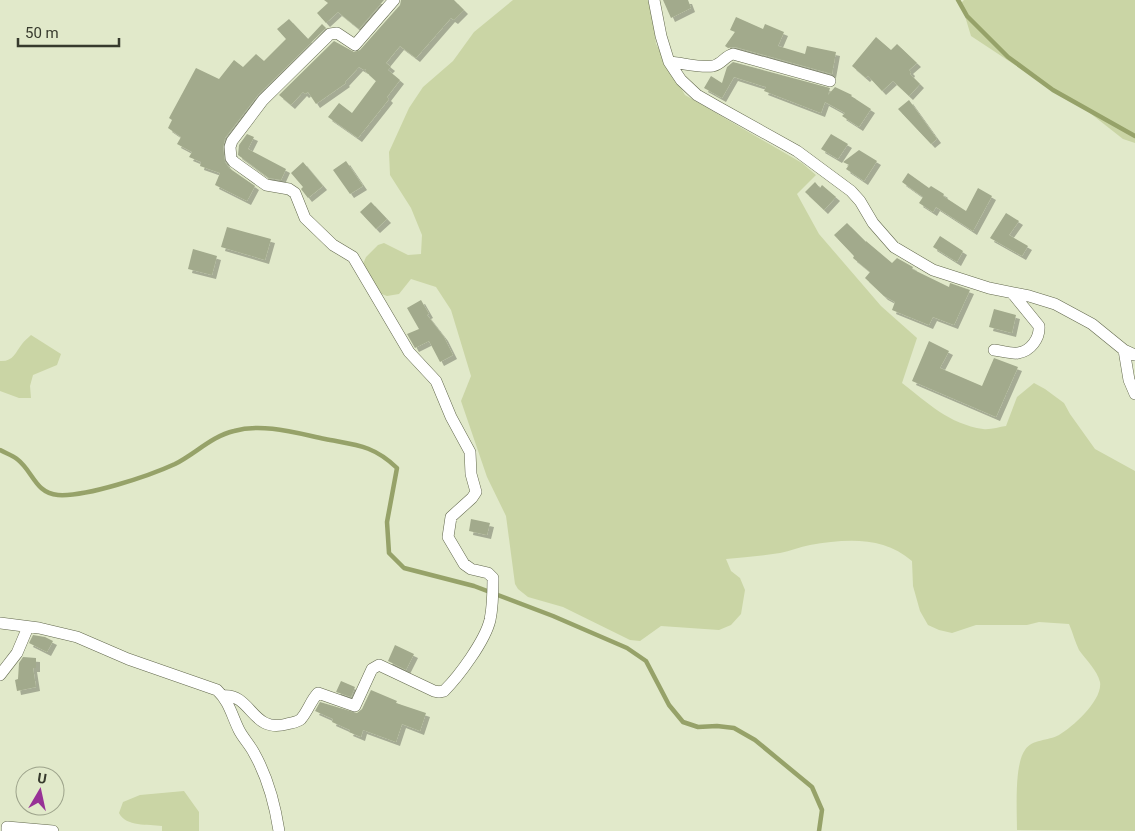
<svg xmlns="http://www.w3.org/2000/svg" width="1135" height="831" font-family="Roboto,sans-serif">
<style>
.green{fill:#cad5a5}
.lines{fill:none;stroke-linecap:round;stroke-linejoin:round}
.stream{stroke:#96a269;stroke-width:4.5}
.building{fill:#a2aa8c;filter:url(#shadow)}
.street-casing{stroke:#61674c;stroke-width:12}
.street{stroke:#fff;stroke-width:11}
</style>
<defs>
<filter id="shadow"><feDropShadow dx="4" dy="4" stdDeviation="0" flood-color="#0004"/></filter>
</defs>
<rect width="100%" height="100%" fill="#e1e9ca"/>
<!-- green -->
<path class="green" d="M513 0H651L656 44 685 95 802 163 816 175 797 194 819 234 881 306 917 338 902 383C928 403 949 424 983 429 990 430 999 427 1006 426L1017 397 1034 383 1045 389 1064 403 1070 414 1095 449 1135 471V831L1017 830C1017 811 1014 765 1025 750 1032 739 1048 741 1059 735 1073 727 1103 700 1100 682 1097 670 1086 660 1079 650 1075 642 1073 633 1069 624L1039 622 1027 625H976L952 633 939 630 928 625 920 611 913 586 912 561C883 536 846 539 810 545 800 547 790 551 780 553 762 556 744 557 726 559L731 571 740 578 745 590 741 614 731 625 719 630 661 626 640 641 630 640 563 607 528 597 518 589 515 584 506 516 487 477 461 401 471 376 451 310 436 287 411 279 399 294 387 296 368 289 360 271 366 257 378 245 384 243 408 255 421 254 422 235 411 208 390 175 389 152 409 108 423 87 453 61 474 32Z
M964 0H1135V143L1123 139 1081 106 1053 90 971 36 961 3Z
M31 335 61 354 57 365 33 375 30 386 31 398H19L0 391V361C13 362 15 353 22 344 24 341 28 338 31 335Z
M184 791 199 812V831H162V826C148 824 126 827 119 813L123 802 140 795Z"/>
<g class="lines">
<!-- stream -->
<path class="stream" d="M958 0 967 16 1008 57 1053 90 1135 136
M0 450C5 453 12 455 17 459 33 471 35 493 58 495 86 497 149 476 175 464 195 454 212 436 234 431 263 423 296 433 325 439 356 445 373 445 397 468L387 522 389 553 404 568 474 586 553 616 627 648 646 661 669 705 683 722 698 727 717 726 734 728 755 740 812 787 822 810 819 831"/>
</g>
<!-- building -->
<path class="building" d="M324 0H384L359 29 338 12 326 23 317 13 328 3Z
M401 0H454L464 10 454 20 451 18 416 58 400 46 386 63 391 67 388 70 400 80 387 97 389 99 358 138 328 117 339 103 352 113 376 81 365 71 366 69 364 70 359 67 345 82 346 83 316 104 308 92 305 94 303 92 291 105 279 95 334 41 354 52 360 50 400 5Z
M663 0H688L691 8 671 18Z
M736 17 763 29 765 24 784 32 778 46 805 54 807 46 836 52 832 74 735 47 728 48 725 46 735 32 730 30Z
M289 19 308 39 322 24 326 28 258 95 225 138 223 148 225 162 229 168 255 186 247 201 215 185 220 173 200 166 201 162 189 157 192 152 177 144 181 137 168 128 172 120 169 118 196 68 219 79 234 60 243 67 256 54 264 61 286 39 277 29Z
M876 37 891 50 897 44 917 63 909 70 911 72 910 74 920 84 909 96 893 81 882 91 868 76 866 78 852 66Z
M733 62 830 88 828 95 835 87 852 95 851 96 871 109 859 127 842 116 845 113 825 102 821 113 764 91 766 87 734 77 722 98 704 88 711 76 722 83 727 67Z
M909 100 937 139 931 144 898 109Z
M247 134 254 137 248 149 286 169 281 180 269 178 238 155 239 145Z
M831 134 848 144 838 159 821 149Z
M859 150 877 161 864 181 846 169 849 165 843 162Z
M346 161 363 186 350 194 333 170Z
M303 162 323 186 308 198 301 189 303 187 291 173Z
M908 173 929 188 931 186 944 194 943 196 966 211 978 188 992 196 973 231 936 207 933 212 919 203 923 197 902 182Z
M815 182 820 188 822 185 836 197 824 210 805 192Z
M371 202 387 219 376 229 360 212Z
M1006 213 1019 221 1009 235 1028 246 1022 256 990 238Z
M847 223 866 242V241L892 263 897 258 913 267 912 269 949 287 950 283 970 290 954 325 933 317 929 325 892 310 895 302 884 296 865 278 870 272 853 258 854 256 834 235Z
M227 227 271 239 265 260 221 247Z
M940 236 963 251 957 262 933 247Z
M193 249 217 256 212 275 188 269Z
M421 300 429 314 427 315 444 337 453 355 440 362 429 341 415 348 407 334 419 329 407 308Z
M994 309 1016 315 1012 333 989 327Z
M929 341 949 351 940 368 982 386 994 358 1018 367 996 417 912 381Z
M471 519 490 523 487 535 469 531Z
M33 635 45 637 53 641 47 652 29 643Z
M395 645 414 654 406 670 388 661Z
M23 657 36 658V668H33L36 687 17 691 15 680 18 679 19 663Z
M341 681 355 687 351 697 336 692Z
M371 690 397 701 396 703 426 713 420 731 402 724 396 742 363 730 361 737 349 732 350 730 332 722 333 719 315 711 320 702 357 713 362 709Z"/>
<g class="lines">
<defs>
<path id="street" d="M654 0 661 36 669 62 681 80 697 95 718 107 797 151 851 191 860 201 873 223 894 247 933 270 989 288 1029 296 1055 304 1092 324 1124 350 1135 355
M669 62C683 63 700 68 713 66 722 64 725 56 733 54L830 81
M994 350C1002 351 1011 354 1018 353 1031 351 1040 338 1039 326L1013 294
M1124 350 1129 380 1135 394
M0 623 39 628 77 637 128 659 217 690C229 701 232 716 239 730 243 738 250 745 254 753 267 776 275 805 279 831
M0 675 17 653 28 627
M223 696C252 693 251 734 287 724 291 723 298 722 301 719 308 711 311 700 318 693L355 706 372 669 379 665 434 691 439 692 444 691C459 676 485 641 490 620 493 606 493 592 493 578L488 573 471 569 464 564 448 537 451 517 472 498 476 492 471 474 470 452 451 417 436 381 409 352 353 257 333 245 305 218 295 193 289 189 266 185 234 162 231 158 230 147 232 141 263 100 330 34 337 33 355 45 394 0
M7 831V827L53 831"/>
</defs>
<!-- street casing -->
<use href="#street" class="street-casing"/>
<!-- street -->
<use href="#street" class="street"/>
</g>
<!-- north arrow -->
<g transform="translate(40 791) rotate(9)"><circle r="24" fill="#e1e9ca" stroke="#9da38b"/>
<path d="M0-4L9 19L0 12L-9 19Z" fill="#973196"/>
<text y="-8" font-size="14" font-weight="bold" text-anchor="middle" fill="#373a2d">U</text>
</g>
<!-- scale -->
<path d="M18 38v8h101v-8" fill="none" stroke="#373a2d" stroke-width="2.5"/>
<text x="25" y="38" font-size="15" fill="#373a2d" stroke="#e1e9ca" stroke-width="4" paint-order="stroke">50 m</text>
</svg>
